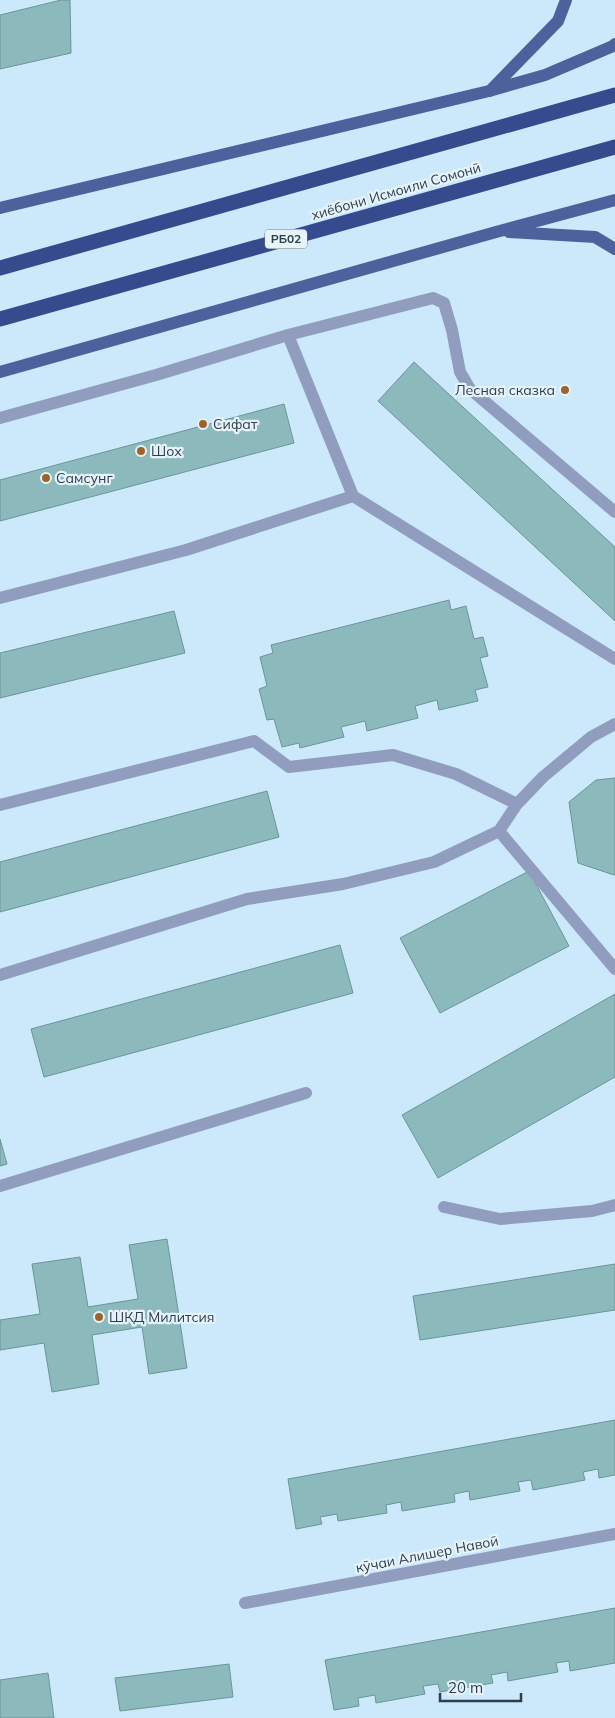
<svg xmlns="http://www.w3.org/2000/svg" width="615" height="1718" font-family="Mulish,sans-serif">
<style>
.building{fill:#8cbabc;stroke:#699698}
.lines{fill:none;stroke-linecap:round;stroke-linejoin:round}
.minor{stroke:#909dbf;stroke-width:12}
.major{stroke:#4d619c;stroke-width:12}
.highway{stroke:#364a8e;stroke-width:15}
.poi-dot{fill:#9f6227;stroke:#e5f3fc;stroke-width:2}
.labels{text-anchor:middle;stroke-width:4.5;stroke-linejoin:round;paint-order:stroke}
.shield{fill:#e5f3fc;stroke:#66747d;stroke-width:1}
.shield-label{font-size:12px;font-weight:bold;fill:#2f3e47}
.street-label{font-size:14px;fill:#2f3e47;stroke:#e5f3fc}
.poi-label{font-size:14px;fill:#2f3e47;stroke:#e5f3fc;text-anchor:start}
</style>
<rect width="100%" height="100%" fill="#cbe9fa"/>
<!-- building -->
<path class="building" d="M61 0H70L71 53 0 69V15Z
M414 362 615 547V621L378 401Z
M284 404 294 443 0 521V480Z
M449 600 451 610 466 606 474 639 483 637 488 656 480 658 488 687 475 690 478 701 439 710 437 700 415 706 418 718 367 731 365 721 341 727 344 737 300 748 299 743 282 747 274 719 267 720 259 689 267 686 260 657 273 653 271 645Z
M174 611 185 653 0 698V653Z
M615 778V875H614L578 863 569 802 596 780Z
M267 791 279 837 0 912V862Z
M529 871 569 946 440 1013 400 938Z
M340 945 353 993 44 1077 31 1029Z
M615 994V1077L438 1178 402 1115Z
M0 1139 7 1164 0 1166Z
M167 1239 187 1368 149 1374 142 1327 92 1335 99 1384 52 1392 44 1343 0 1350V1320L40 1314 32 1264 80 1257 88 1307 138 1299 129 1245Z
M615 1264V1310L420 1340 413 1296Z
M615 1420V1475L599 1478 598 1469 583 1472 585 1480 533 1490 531 1480 518 1482 520 1491 470 1500 469 1491 454 1494 455 1502 402 1511 401 1502 386 1505 387 1513 338 1521 337 1514 320 1517 322 1524 296 1529 288 1479Z
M615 1608V1663L570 1671 569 1661 556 1663 558 1672 508 1681 507 1672 491 1675 493 1683 440 1692 438 1684 423 1686 425 1694 376 1703 375 1695 358 1698 359 1706 334 1710 325 1660Z
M229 1664 233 1697 120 1711 115 1678Z
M48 1673 54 1718H0V1680Z"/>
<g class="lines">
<!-- minor -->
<path class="minor" d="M288 335 353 496 615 659
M0 418 156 375 288 335 433 298 444 303 452 330 460 372 470 389 615 512
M0 598 186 550 353 496
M0 805 254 741 289 767 393 755 456 774 517 804
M499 831 615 969
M0 975 247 899 343 884 434 862 499 831 517 804 543 777 591 737 615 724
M0 1186 306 1093
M444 1207 500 1219 592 1211 615 1205
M245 1603 615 1534"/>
<!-- major -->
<path class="major" d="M490 91 558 21 566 0
M0 208 489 91 545 75 613 46 615 44
M509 232 595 237 615 249
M0 372 496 232 615 200"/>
<!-- highway -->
<path class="highway" d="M0 268 615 95
M0 319 615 147"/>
</g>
<!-- markers -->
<g class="poi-dot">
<circle cx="565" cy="390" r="5"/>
<circle cx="203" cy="424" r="5"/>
<circle cx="141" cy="451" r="5"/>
<circle cx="46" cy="478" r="5"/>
<circle cx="99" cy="1317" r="5"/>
</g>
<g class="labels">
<!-- shield labels -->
<rect class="shield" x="265" y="229.5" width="42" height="19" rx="4"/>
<g class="shield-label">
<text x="286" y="243">РБ02</text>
</g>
<!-- street labels -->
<g class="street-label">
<text transform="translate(396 191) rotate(-16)" y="5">хиёбони Исмоили Сомонӣ</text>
<text transform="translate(427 1554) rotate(-11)" y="5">кӯчаи Алишер Навоӣ</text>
</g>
<!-- poi labels -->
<g class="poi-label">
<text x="555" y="395" text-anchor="end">Лесная сказка</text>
<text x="213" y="429">Сифат</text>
<text x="151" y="456">Шох</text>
<text x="56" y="483">Самсунг</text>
<text x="109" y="1322">ШКД Милитсия</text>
</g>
</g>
<!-- scale -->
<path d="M440 1693v8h81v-8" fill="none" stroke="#2f3e47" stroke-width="2.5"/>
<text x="448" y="1693" font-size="15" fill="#2f3e47" stroke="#e5f3fc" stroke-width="4" paint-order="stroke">20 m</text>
</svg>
